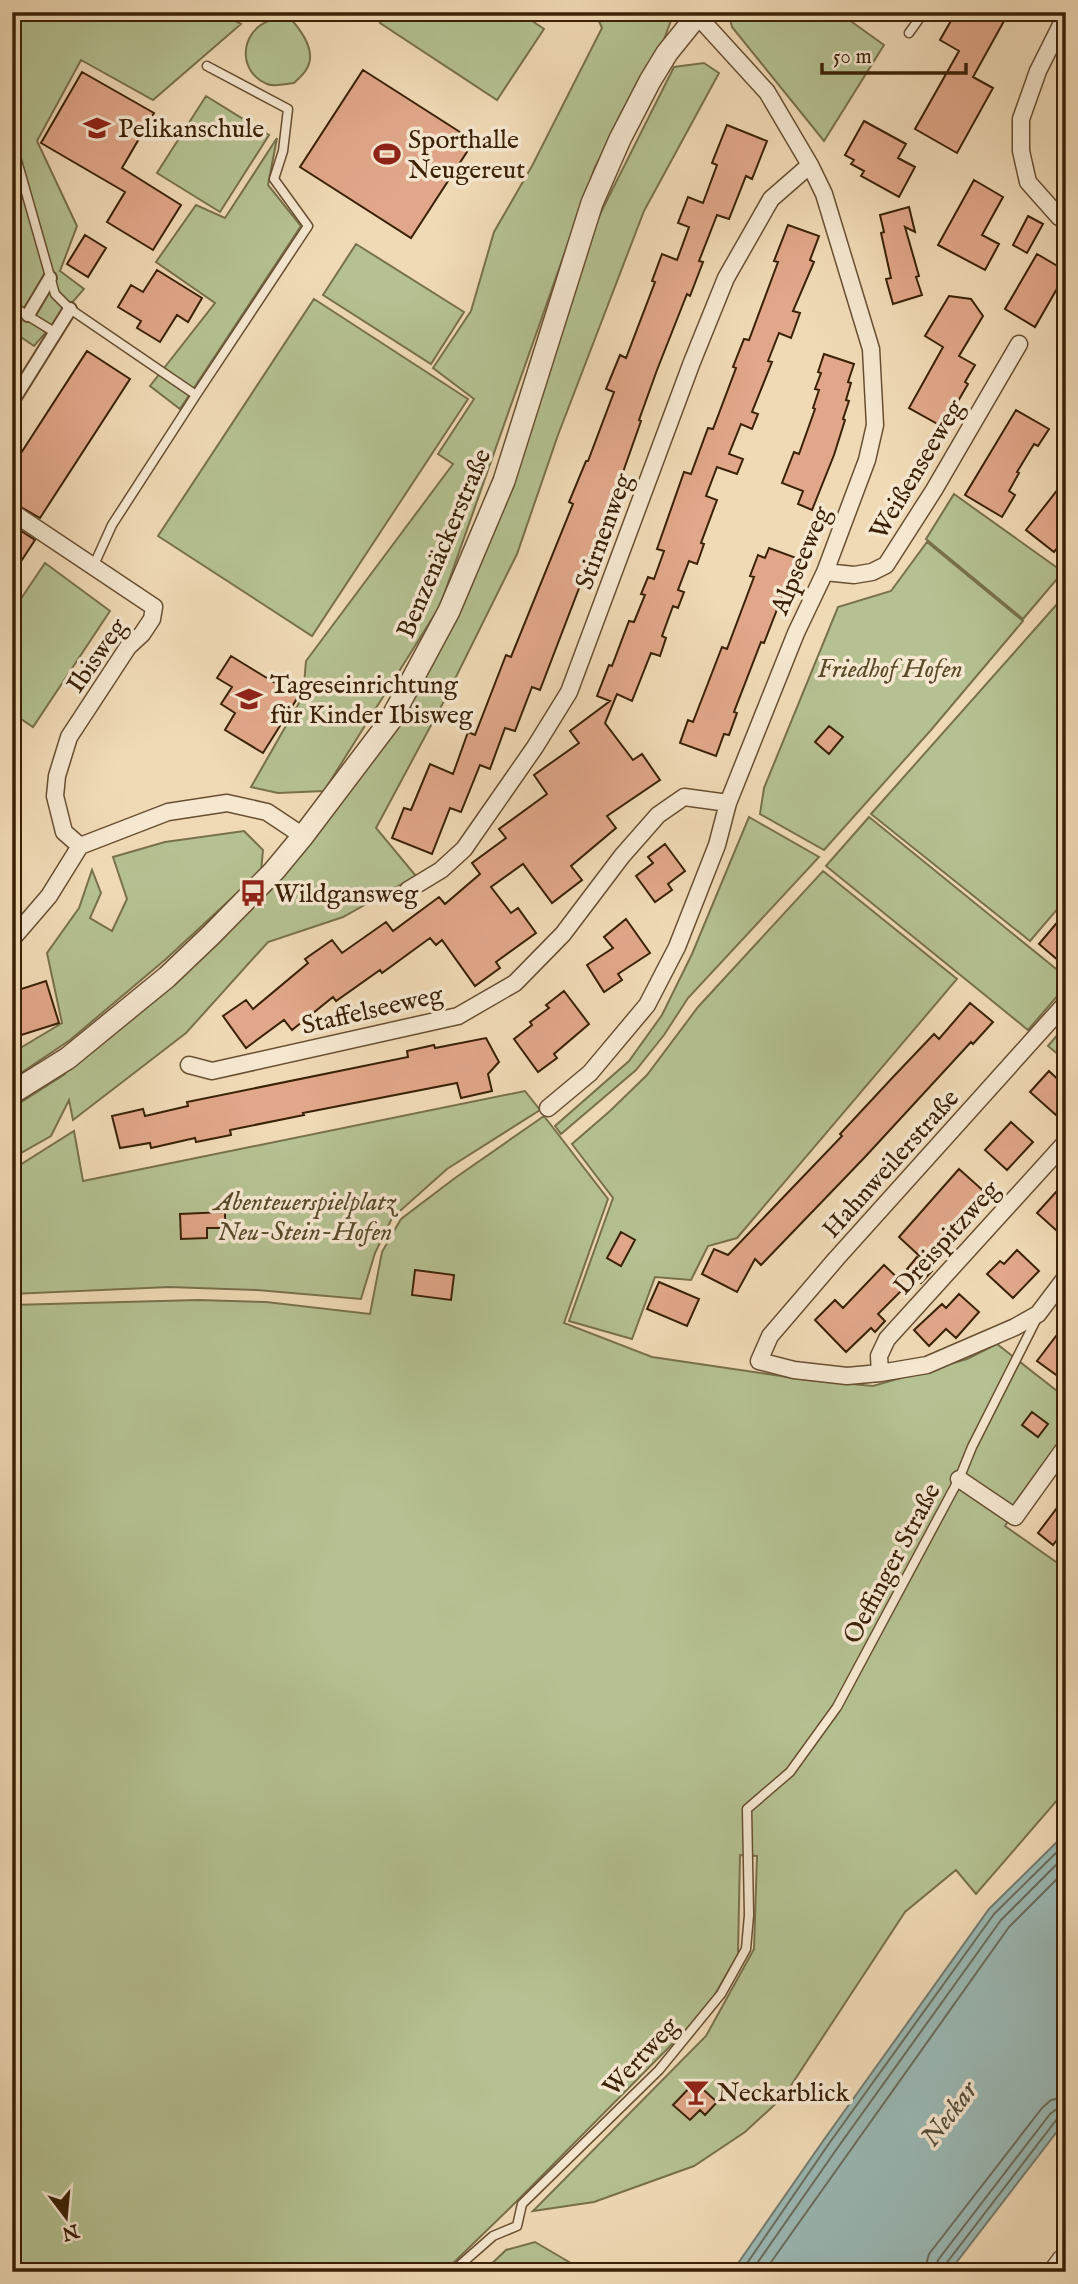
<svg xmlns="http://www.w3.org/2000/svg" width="1078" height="2284" font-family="'IM FELL English',serif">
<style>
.green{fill:#b5c192;stroke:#78714c;stroke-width:2}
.water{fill:#9bb9b5;stroke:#747c6f;stroke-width:2}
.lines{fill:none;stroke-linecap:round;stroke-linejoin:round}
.shore{stroke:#6a6d5e;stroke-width:2}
.building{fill:#e1a78a;stroke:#3a2106;stroke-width:2}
.service-casing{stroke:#684f32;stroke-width:11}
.pedestrian-casing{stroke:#684f32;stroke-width:16}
.minor-casing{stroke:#684f32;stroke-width:19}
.tertiary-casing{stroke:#684f32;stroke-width:24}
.service{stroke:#f5e7d0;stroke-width:8}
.pedestrian{stroke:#f5e7d0;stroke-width:12}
.minor{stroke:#f5e7d0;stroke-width:16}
.tertiary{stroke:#f5e7d0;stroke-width:21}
.labels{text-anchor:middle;stroke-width:7;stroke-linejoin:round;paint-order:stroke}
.poi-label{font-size:26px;fill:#3a2106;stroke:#f5e7d0;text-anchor:start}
.street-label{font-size:26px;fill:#3a2106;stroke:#f5e7d0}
.park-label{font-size:26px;font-style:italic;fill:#594929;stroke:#f5e7d0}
.water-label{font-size:28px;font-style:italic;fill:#574f3b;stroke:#f5e7d0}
</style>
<rect width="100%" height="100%" fill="#f0dab6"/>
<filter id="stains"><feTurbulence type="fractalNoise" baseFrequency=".00286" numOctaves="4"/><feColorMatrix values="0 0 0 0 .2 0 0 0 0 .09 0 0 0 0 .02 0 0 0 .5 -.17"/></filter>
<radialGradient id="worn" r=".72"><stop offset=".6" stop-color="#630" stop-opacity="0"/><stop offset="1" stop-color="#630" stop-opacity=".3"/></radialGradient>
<!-- green -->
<path class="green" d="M12 12H219L241 24 153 100 81 60 37 141 77 226 60 271 84 289 34 346 12 331Z
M388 12H519L544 29 497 100 380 23Z
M595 12H668L672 18 663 42 595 167 440 606 324 791 278 793 251 787 303 696 306 661 453 464 438 454 474 399 433 368 471 311 494 232 532 166 602 28Z
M728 12H838L884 45 824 141 732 27Z
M289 17C301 30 318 52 306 70 303 75 298 79 294 83 286 84 274 87 267 84 237 71 240 33 268 21 274 18 283 18 289 17Z
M704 63 719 73 644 211 558 435 517 554 444 701 376 828 416 876 343 917 268 942 186 1033 73 1120 69 1100 51 1136 12 1158V1108L65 1074 64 1070 296 859 462 606 585 244 674 67Z
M206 96 269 135 220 212 157 173Z
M277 138 268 185 301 226 180 409 150 386 215 303 156 262 196 205 225 218Z
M356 244 464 312 431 364 323 295Z
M314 299 468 399 312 636 158 536Z
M954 494 1063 572 1023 619 926 539Z
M927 542 1023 621 931 730 824 850 760 814 764 788 838 607 891 591Z
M45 563 110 611 33 727 12 713V612Z
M1066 594V899L1030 941 871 814Z
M749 817 819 857 688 998 664 1035 636 1070 561 1134 555 1126 629 1061 662 1015 692 954Z
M869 817 1066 977V986L1028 1030 826 866Z
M244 831 263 850 261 871 166 959 70 1040 12 1079V1053L62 1023 47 953 79 908 92 870 101 893 90 918 112 931 127 899 113 857 165 842Z
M823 871 957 979 737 1238 708 1246 691 1280 655 1277 632 1339 569 1321 613 1198 572 1144 610 1111 647 1075 698 1007Z
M1066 1025V1061L1048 1046Z
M525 1091 540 1110 447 1169 392 1218 375 1253 361 1299 257 1290 169 1287 12 1294V1170L74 1131 83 1181Z
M544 1116 608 1199 564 1323 652 1357 809 1380 873 1386 967 1359 997 1344 1066 1398V1434L1005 1526 1066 1569V1790L976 1894 956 1870 905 1912 784 2096 745 2132 694 2166 594 2202 533 2211 706 2036 754 1949 757 1856 740 1855 738 1954 713 1998 686 2030 517 2201 444 2272H12V1305L198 1300 266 1302 370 1314 382 1252 401 1219 455 1178Z
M535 2242 586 2272H483L506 2250Z"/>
<!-- water -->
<path class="water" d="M1066 1833V2120L949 2272H732L823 2141 989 1909Z"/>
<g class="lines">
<!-- shore -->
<path class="shore" d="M741 2272 828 2145 994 1914 1066 1843
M751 2272 836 2150 1001 1920 1066 1855
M764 2272 1009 1927 1066 1870
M924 2272 929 2254 1042 2108 1051 2100 1066 2097
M935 2272 938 2260 1050 2114 1058 2108 1066 2107
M944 2272 945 2265 1057 2119 1066 2116"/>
</g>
<!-- building -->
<path class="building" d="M956 12H1009L973 77 993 88 957 153 915 129 959 51 940 40Z
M363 70 474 141 411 238 300 167Z
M82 72 154 113 122 168 181 205 153 250 107 222 125 192 41 143Z
M864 121 906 144 898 158 915 167 899 197 861 176 864 171 851 164 854 160 845 155Z
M727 125 767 141 752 179 746 176 729 219 717 215 699 261 703 262 690 296 687 294 657 370 639 420 641 421 622 475 597 535 599 536 540 690 532 687 515 731 505 728 490 769 480 765 461 812 450 808 432 854 392 838 404 808 411 810 430 764 453 774 468 732 475 735 506 655 511 657 573 504 569 502 586 461H588L614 392 606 389 620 355 626 358 655 282 652 281 662 254 677 260 689 227 678 223 688 197 703 203 717 165 712 163Z
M974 180 1003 197 982 235 999 244 985 270 938 245Z
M909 207 915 232 905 227 919 276 916 277 922 295 893 304 886 279 891 278 881 233 884 232 880 215Z
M1028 216 1043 224 1027 253 1013 245Z
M788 225 819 236 810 260 814 262 793 311 800 313 791 338 779 333 768 361 772 362 752 412 758 414 752 429 741 424 729 454 743 459 737 474 717 467 706 496 717 500 701 543 704 544 697 564 689 561 678 590 684 592 678 608 673 606 662 636 666 638 660 656 651 653 632 701 617 694 605 723 633 760 642 754 660 780 607 816 616 828 571 866 582 880 552 903 523 864 491 887 511 913 518 908 536 933 496 962 500 968 475 986 442 940 436 945 430 938 382 973 380 970 336 1001 333 997 292 1030 284 1020 246 1048 223 1016 246 1000 253 1009 308 963 305 959 332 940 342 953 386 922 393 931 439 897 445 904 480 874 472 863 506 838 499 829 547 794 534 775 579 743 570 731 610 701 597 696 609 665 612 666 629 621 634 622 645 595 641 594 648 577 654 579 664 551 657 549 684 472 691 474 708 428 713 429 736 368 733 367 744 339 749 340 778 262 774 261Z
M85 235 106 248 88 277 67 264Z
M1037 254 1066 271V273L1035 327 1005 309Z
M157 270 202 298 188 322 177 315 160 342 137 328 141 321 118 307 131 285 143 292Z
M949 296 971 299 983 316 959 356 975 365 965 382 968 384 943 427 909 408 943 347 925 336Z
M87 351 130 379 40 518 12 502V467Z
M824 354 854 364 848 382 851 383 846 400 849 401 843 419 845 420 834 455 812 510 798 504 803 491 782 483 794 452 799 454 815 409 813 408 819 390 815 389 821 373 818 372Z
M1016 410 1049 429 1038 446 1034 444 1017 472 1019 473 1009 491 1015 495 1002 517 965 495Z
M1066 479V536L1054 552 1026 530Z
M12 525 35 540 12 575Z
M769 548 799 559 787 590 785 589 764 643 761 642 734 712 737 713 729 735 724 734 716 756 680 743 688 720 693 722 722 647 727 649 754 577 750 576 758 555 765 558Z
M231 656 298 697 263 753 225 730 235 713 221 704 232 687 217 678Z
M829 726 843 737 829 754 815 742Z
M665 844 685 871 668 884 672 890 655 902 636 876 653 863 648 857Z
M1066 912V967L1039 944Z
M626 919 650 953 618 974 622 980 604 992 587 965 613 948 604 937Z
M46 981 59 1023 12 1038V992Z
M564 991 589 1024 554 1054 557 1058 538 1072 514 1039 532 1025 530 1022 549 1008 546 1005Z
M970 1003 993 1022 973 1044 971 1042 865 1157 761 1265 755 1259 737 1292 702 1274 714 1249 728 1255 842 1136 840 1134 894 1076 934 1034 939 1039Z
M486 1038 499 1062 488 1074 492 1091 461 1098 457 1083 303 1113 304 1115 230 1130 231 1135 196 1142 195 1138 151 1148 150 1143 120 1148 112 1116 143 1109 145 1116 188 1106 187 1102 408 1057 407 1051 434 1045 435 1048Z
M1049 1071 1066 1087V1104L1056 1115 1030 1092Z
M1011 1122 1033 1142 1007 1170 985 1150Z
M959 1169 988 1195 926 1262 899 1237Z
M1066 1181V1239L1037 1213Z
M225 1212V1228H207V1238L181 1239 180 1214Z
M621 1232 635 1240 621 1266 607 1258Z
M1017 1250 1039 1271 1013 1298 987 1274 1000 1261 1004 1264Z
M917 1257 932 1271 921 1283 907 1269Z
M884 1265 906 1286 878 1314 885 1321 875 1332 871 1328 846 1352 815 1320 835 1300 843 1308Z
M415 1270 454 1275 451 1300 412 1295Z
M659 1282 699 1299 687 1326 647 1309Z
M959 1294 979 1312 956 1338 946 1329 929 1346 914 1330 942 1304 946 1308Z
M1066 1323V1382L1037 1361Z
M1032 1412 1048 1424 1038 1437 1022 1425Z
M1066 1496V1548L1056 1541 1053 1545 1038 1533Z
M695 2082 717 2102 705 2115 700 2110 690 2120 673 2105Z"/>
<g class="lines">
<defs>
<path id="service" d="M909 33 924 12
M12 143 55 294 70 309 196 395
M12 306 56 333
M93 567 112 525 196 395 308 226 274 179 283 151 288 109 207 66
M452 2272 493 2236 517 2226 522 2204 659 2070 721 1994 746 1949 749 1915 747 1809 790 1772 837 1707 959 1479 972 1447 1037 1318
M1046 2272 1058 2256"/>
<path id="pedestrian" d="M28 315 50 278
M12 402 70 309"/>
<path id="minor" d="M1066 15 1038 71 1021 119V151L1028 182 1059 217 1066 220
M12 512 154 607 152 619 142 634 128 647 69 737 57 776 55 796 64 832 80 846
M825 572 854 575 872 572 886 565 934 490 1019 344
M408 890 441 870 464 849 535 747 569 692 692 362 726 278 771 199 810 165
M12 939 49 896 80 846 168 812 227 803 267 812 303 836
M1066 1003 836 1259 770 1336 759 1361 794 1370 847 1376 880 1373 927 1365 1015 1327 1038 1314 1066 1277
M189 1065 212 1071 458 1016 515 983 563 934 622 856 658 815 684 797 728 803
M548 1108 590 1073 647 1005 677 947 717 845 728 803 796 633 825 572 867 460 875 425 871 349 824 194 810 165 767 92 694 12
M880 1373 879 1356 887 1339 1066 1142
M959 1479 1015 1517 1066 1446"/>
<path id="tertiary" d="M12 1093 68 1058 167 977 210 936 274 871 303 836 390 721 449 611 504 481 592 203 620 139 650 81 667 53 700 12"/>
</defs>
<!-- service casing -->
<use href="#service" class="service-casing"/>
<!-- pedestrian casing -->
<use href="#pedestrian" class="pedestrian-casing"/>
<!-- minor casing -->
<use href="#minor" class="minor-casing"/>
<!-- tertiary casing -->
<use href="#tertiary" class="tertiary-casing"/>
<!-- service -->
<use href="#service" class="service"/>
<!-- pedestrian -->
<use href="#pedestrian" class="pedestrian"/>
<!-- minor -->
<use href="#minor" class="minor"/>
<!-- tertiary -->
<use href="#tertiary" class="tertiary"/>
</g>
<!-- icons -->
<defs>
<symbol id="school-bare" viewBox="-9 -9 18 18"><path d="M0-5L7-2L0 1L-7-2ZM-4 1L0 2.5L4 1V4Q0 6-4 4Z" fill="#8f2418" stroke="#f5e7d0" stroke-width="2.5" paint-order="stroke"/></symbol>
<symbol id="stadium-bare" viewBox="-9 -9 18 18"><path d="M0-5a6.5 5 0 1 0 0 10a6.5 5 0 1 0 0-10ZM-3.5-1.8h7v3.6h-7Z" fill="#8f2418" stroke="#f5e7d0" stroke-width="2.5" paint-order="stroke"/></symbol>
<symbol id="bus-bare" viewBox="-9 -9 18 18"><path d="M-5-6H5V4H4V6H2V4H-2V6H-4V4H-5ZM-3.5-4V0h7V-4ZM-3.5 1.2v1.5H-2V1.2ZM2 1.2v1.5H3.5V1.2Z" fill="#8f2418" stroke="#f5e7d0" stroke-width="2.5" paint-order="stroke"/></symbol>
<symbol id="bar-bare" viewBox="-9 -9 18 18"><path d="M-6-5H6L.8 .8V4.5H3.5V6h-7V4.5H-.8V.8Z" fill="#8f2418" stroke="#f5e7d0" stroke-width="2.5" paint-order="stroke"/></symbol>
</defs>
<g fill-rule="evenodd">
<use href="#school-bare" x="78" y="109" width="38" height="38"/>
<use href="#stadium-bare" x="368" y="135" width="38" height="38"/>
<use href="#school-bare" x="230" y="680" width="38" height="38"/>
<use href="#bus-bare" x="234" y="874" width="38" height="38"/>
<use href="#bar-bare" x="677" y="2073" width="38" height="38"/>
</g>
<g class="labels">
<!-- poi labels -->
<g class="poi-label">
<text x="118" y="137">Pelikanschule</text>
<text x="408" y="148">Sporthalle<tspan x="408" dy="30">Neugereut</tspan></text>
<text x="270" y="693">Tageseinrichtung<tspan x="270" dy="30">für Kinder Ibisweg</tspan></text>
<text x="274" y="902">Wildgansweg</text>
<text x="717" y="2101">Neckarblick</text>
</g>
<!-- street labels -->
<g class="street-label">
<text transform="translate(916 469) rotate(-59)" y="9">Weißenseeweg</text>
<text transform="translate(603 531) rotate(-70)" y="9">Stirnenweg</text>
<text transform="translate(443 543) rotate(-67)" y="9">Benzenäckerstraße</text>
<text transform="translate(800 560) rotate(-67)" y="9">Alpseeweg</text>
<text transform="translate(96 655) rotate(-55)" y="9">Ibisweg</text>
<text transform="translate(372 1009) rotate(-13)" y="9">Staffelseeweg</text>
<text transform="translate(890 1163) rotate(-48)" y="9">Hahnweilerstraße</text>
<text transform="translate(946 1237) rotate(-48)" y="9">Dreispitzweg</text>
<text transform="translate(891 1563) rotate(-62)" y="9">Oeffinger Straße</text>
<text transform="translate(640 2056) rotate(-47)" y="9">Wertweg</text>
</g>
<!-- park labels -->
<g class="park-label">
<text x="890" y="677">Friedhof Hofen</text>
<text x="305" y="1210">Abenteuerspielplatz<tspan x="305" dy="30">Neu-Stein-Hofen</tspan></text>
</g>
<!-- water labels -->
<g class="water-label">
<text transform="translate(948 2113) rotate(-53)" y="10">Neckar</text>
</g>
</g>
<!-- margin -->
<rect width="1078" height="2284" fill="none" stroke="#f0dab6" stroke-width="42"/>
<rect x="14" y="14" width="1050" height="2256" fill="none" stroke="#3a2106" stroke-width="3.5"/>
<rect x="21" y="21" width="1036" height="2242" fill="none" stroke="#3a2106" stroke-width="2"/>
<!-- north arrow -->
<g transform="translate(66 2217) rotate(164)" stroke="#f5e7d0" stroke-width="5" paint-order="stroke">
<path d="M0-5L12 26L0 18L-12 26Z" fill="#3a2106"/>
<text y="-10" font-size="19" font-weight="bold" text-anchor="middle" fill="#3a2106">N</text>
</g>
<!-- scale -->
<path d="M822 63v10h144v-10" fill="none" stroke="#3a2106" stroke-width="3.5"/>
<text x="833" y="63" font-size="21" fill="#3a2106" stroke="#f5e7d0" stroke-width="5" paint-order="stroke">50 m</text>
<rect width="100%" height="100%" filter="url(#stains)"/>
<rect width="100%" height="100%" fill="url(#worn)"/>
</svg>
